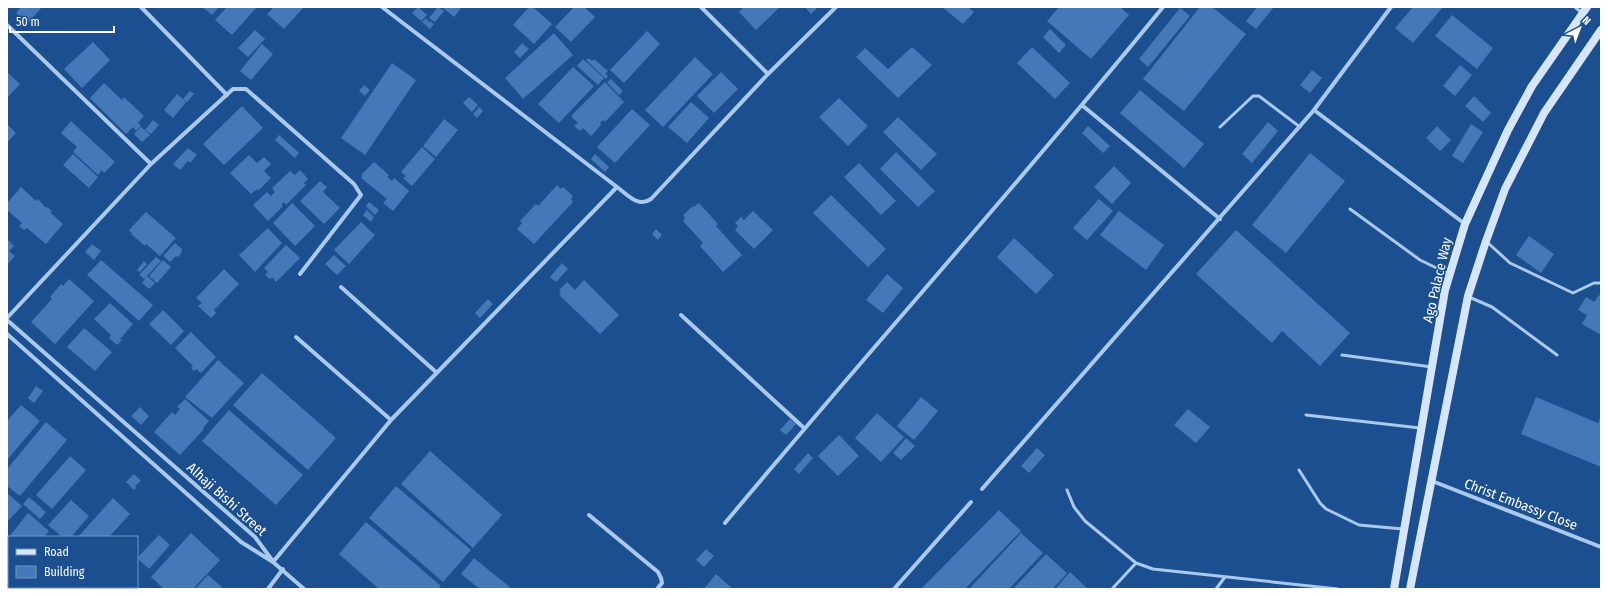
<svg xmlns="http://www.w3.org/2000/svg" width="1608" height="596" font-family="'Fira Sans Condensed',sans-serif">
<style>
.building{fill:#4478b7}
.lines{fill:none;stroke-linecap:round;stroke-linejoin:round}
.lane{stroke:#a9c9ee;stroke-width:3}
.street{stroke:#a9c9ee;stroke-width:4}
.secondary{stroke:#d6e6fa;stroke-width:8}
.labels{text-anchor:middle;stroke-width:3;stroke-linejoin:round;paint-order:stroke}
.street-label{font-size:14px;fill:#fff;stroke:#1b4f8f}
</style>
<rect width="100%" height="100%" fill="#1b4f8f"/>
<!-- building -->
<path class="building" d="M21 7H42L28 23 16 13Z
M202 7H219L212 15Z
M227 7H257L232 35 215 20Z
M274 7H304L284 29 267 14Z
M418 7 427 15 421 21 412 13Z
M438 7 444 11 435 22 429 18Z
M442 7H462L454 17Z
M529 7H533L552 24 534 44 513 25Z
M574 7H584L595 17 571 42 555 27Z
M744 7H780L756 30 739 12Z
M805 7H818L811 14Z
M942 7H968L974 12 963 24Z
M1059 7H1120L1129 15 1091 59 1047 21Z
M1200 7H1212L1246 34 1184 111 1143 79Z
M1257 7H1274L1256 29 1246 21Z
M1413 7H1443L1413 43 1395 28Z
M1180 8 1190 16 1148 67 1139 59Z
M1452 15 1493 48 1477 69 1435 36Z
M426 18 429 22 430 21 434 24 430 29 422 22Z
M1050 29 1066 45 1059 53 1043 37Z
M255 30 265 39 248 57 238 48Z
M647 31 660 44 624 83 610 70Z
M554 33 573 55 523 99 505 78Z
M93 42 110 60 82 88 64 69Z
M522 43 529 49 520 58 514 52Z
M262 44 273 54 251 80 240 71Z
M912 47 932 65 898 98 856 57 865 48 888 69Z
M1032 47 1070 83 1055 99 1017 63Z
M695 57 713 74 663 127 645 110Z
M589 58 592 61 594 59 608 71 605 74 608 76 606 79 586 60Z
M583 59 604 78 598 85 577 66Z
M392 63 416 80 365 155 341 138Z
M1460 65 1472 75 1455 96 1443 86Z
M573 67 594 86 559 123 538 104Z
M1312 70 1322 78 1310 93 1300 85Z
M7 72 20 84 7 98Z
M721 72 738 89 714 113 697 96Z
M611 79 623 91 619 95 607 82Z
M605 82 624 102 605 122 603 120 600 123 601 125 591 136 583 128 580 131 574 126 578 123 571 116Z
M104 83 122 100 124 97 144 116 138 123 141 126 136 131 133 127 126 134 90 98Z
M364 85 370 90 365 96 359 91Z
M1140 90 1204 144 1184 168 1120 113Z
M190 91 194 94 187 102 183 99Z
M177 94 186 102 173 118 164 110Z
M1474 96 1491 113 1483 122 1465 106Z
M469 97 478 105 472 112 463 103Z
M839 98 868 126 848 146 819 117Z
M691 102 709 118 687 143 668 127Z
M242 106 263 128 224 165 203 144Z
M479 107 483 111 477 118 473 114Z
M632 109 650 125 615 163 597 147Z
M898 117 937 154 921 170 883 132Z
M444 119 458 130 436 157 423 146Z
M153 120 159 125 151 134 145 130Z
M71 121 115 162 104 173 102 170 98 175 73 152 77 147 61 133Z
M1268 122 1278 131 1252 163 1242 154Z
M7 124 16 133 7 143Z
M1471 124 1483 132 1463 163 1452 156Z
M1088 126 1110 146 1103 153 1082 133Z
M1437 126 1451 140 1440 151 1426 138Z
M141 127 150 135 142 142 134 134Z
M279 135 299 153 295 158 275 140Z
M422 147 435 159 412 186 403 178 406 176 401 172Z
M188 148 197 155 190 163 188 161 180 170 173 164Z
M896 152 935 191 918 207 880 169Z
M1310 153 1345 181 1286 253 1252 225Z
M73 154 98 177 89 188 63 165Z
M595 154 609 167 605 172 591 159Z
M249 155 257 163 264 157 271 164 264 171 271 178 258 191 257 189 251 194 230 173Z
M374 162 389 175 387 177 392 181 394 178 409 191 393 211 383 203 387 199 361 178 363 176 361 175Z
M859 163 896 201 881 215 844 177Z
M1114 166 1131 183 1112 204 1094 187Z
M300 170 308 179 304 183 306 185 286 205 284 202 281 205 283 206 268 221 253 205 267 192 271 196 275 192 272 188 290 171 295 175Z
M320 181 327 187 323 192 340 208 324 224 300 201Z
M557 185 561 189 563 187 573 196 571 199 573 202 534 244 517 229 522 223 520 221 536 204 538 206Z
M21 187 36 201 38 199 46 208 47 207 52 211 50 212 63 224 46 244 27 228 24 230 19 226 22 223 7 210V203Z
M831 195 886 249 868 267 813 213Z
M1099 199 1113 211 1087 240 1073 228Z
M369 202 379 210 375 215 366 206Z
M292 203 315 226 295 246 273 223Z
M699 203 718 224 716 226 742 255 723 272 700 246 703 243 683 221 685 218 683 215 693 206 694 207Z
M367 210 374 217 371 222 363 215Z
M753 211 773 230 754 249 735 230 738 226 735 223 741 217 744 220Z
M1119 211 1164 245 1146 270 1100 235Z
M146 212 176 238 160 256 146 244 145 246 131 234 132 233 129 230Z
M361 222 375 235 349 264 334 250Z
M268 228 282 243 255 272 239 255Z
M656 229 662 235 658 240 652 234Z
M1236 230 1350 333 1320 366 1282 331 1272 343 1196 274Z
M1529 236 1554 254 1541 273 1516 255Z
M1014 238 1054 275 1036 294 997 257Z
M7 239 14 246 9 251 15 256 7 265Z
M175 243 182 249 181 250 182 252 178 257 176 256 170 262 163 256Z
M92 244 101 251 94 260 85 252Z
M286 245 300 258 276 282 272 277 270 279 265 275 268 272 264 268Z
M334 255 346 266 337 275 325 264Z
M156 257 161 261 144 279 139 275Z
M101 260 153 305 139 321 87 275Z
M163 260 171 267 157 283 149 276Z
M144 261 147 264 140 272 137 270Z
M562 263 568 269 556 282 550 277Z
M224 269 239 284 214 310 216 313 211 318 198 306 202 303 196 298Z
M887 274 903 288 883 313 866 300Z
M147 276 155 283 149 289 142 283Z
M69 279 94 301 55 344 31 322 52 299 50 297 61 284 63 286Z
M584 280 619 315 600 334 559 295 561 292 559 290 567 282 575 290Z
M1599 295 1601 296V335L1582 324 1587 315 1578 310 1586 297 1594 302Z
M488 299 493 304 480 318 475 313Z
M110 303 133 324 120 339 122 340 117 345 109 338 111 335 94 319Z
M163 310 184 331 171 345 149 324Z
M84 328 112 352 95 371 67 347Z
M191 332 216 357 201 373 196 369 194 371 191 368 193 366 175 348Z
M218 360 244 383 212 418 185 397Z
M262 373 336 438 308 470 233 405Z
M36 386 43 391 34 403 28 398Z
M921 397 938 411 914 440 897 426Z
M1536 397 1598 423 1601 415V467L1521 434Z
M185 399 209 421 203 428 204 429 180 455 154 432 172 412 175 415 180 409 177 407Z
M21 405 40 421 7 460V421Z
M140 407 149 416 141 425 131 416Z
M1188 409 1210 427 1196 443 1174 425Z
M229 410 303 475 276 505 202 441Z
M877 413 904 437 881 462 855 438Z
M790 419 796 424 786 435 780 430Z
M46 422 67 440 20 496 7 486V469Z
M839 435 859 456 838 476 818 456Z
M906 438 915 446 901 460 893 453Z
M1037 448 1045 455 1029 473 1021 466Z
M430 451 502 515 473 548 401 484Z
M808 453 813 458 799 474 794 469Z
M70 456 86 470 52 509 36 495Z
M134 474 141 481 135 486 136 488 134 490 126 482Z
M396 486 471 550 443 582 369 518Z
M7 493 22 506 7 522Z
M29 497 46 512 40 519 23 504Z
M113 498 130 514 109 537H78Z
M71 500 89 516 71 537H62L48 525Z
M999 510 1021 531 965 589H921Z
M28 513 49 531 44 537H9Z
M366 522 441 586 438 589H379L339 554Z
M191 533 220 560 193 589H164L151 577Z
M1021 533 1043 553 1009 589H969Z
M159 535 170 545 149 569 137 558Z
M706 549 714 556 704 567 696 560Z
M1046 554 1067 573 1053 589H1013Z
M474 558 512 589H480L461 574Z
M1070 572 1088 589H1055Z
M716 574 733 589H704Z
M208 575 224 589H195Z
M91 587H110L112 589H90Z"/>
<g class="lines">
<!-- lane -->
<path class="lane" d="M1575 7 1582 13
M1220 127 1253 96H1259L1300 127
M1350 209 1420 260 1449 274
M1487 242 1510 263 1573 293 1594 283H1601
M1469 297 1492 307 1557 355
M1342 355 1432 367
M1306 415 1420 428
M1299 470 1320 503 1326 509 1359 525 1403 529
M1067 490 1074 507 1085 521 1136 563 1153 569 1338 589
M1112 589 1136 563
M1216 589 1225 577"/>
<!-- street -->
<path class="street" d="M141 7 227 95
M382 7 617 187C628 195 638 208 651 199L768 74 836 7
M701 7 768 74
M7 25 151 164
M1083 106 1220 219
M1314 110 1465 224
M341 287 437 373
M681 315 804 428
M7 318 151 164 233 89H246L354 184 361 195 300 274
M7 320 255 537 272 560
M7 334 241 542 273 562 304 589
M296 337 391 420
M1432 481 1601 547
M982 489 1314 110 1391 7
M589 515 658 572 661 578 662 583 657 589
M725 523C869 350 1021 182 1163 7
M273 562 391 420 617 187
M268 589 283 569
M894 589 971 502"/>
<!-- secondary -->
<path class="secondary" d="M1394 589 1445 290 1465 224 1508 130 1532 86 1587 7
M1410 589 1468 296 1486 241 1505 189 1544 113 1601 30"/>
</g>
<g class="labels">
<!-- street labels -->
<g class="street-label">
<text transform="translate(1437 280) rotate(-77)" y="5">Ago Palace Way</text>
<text transform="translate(227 499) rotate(42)" y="5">Alhaji Bishi Street</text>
<text transform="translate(1521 504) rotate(21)" y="5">Christ Embassy Close</text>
</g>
</g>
<!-- border -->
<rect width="1608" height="596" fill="none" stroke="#ffffff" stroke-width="16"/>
<!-- legend -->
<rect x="8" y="536" width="130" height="52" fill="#1b4f8f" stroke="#7695bc"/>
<rect x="16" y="549" width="20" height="6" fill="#d6e6fa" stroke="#7695bc"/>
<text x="44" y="556" font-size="12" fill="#ffffff">Road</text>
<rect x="16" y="566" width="20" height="12" fill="#4478b7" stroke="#7695bc"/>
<text x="44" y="576" font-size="12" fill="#ffffff">Building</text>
<!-- north arrow -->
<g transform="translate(1580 28) rotate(42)" stroke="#1b4f8f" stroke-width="3" paint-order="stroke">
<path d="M0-3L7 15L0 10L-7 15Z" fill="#ffffff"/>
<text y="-6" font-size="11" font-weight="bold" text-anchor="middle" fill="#ffffff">N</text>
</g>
<!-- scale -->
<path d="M10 26v6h104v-6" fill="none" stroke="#ffffff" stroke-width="2"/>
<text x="16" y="26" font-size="12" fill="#ffffff" stroke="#1b4f8f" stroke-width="3" paint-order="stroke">50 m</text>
</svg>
